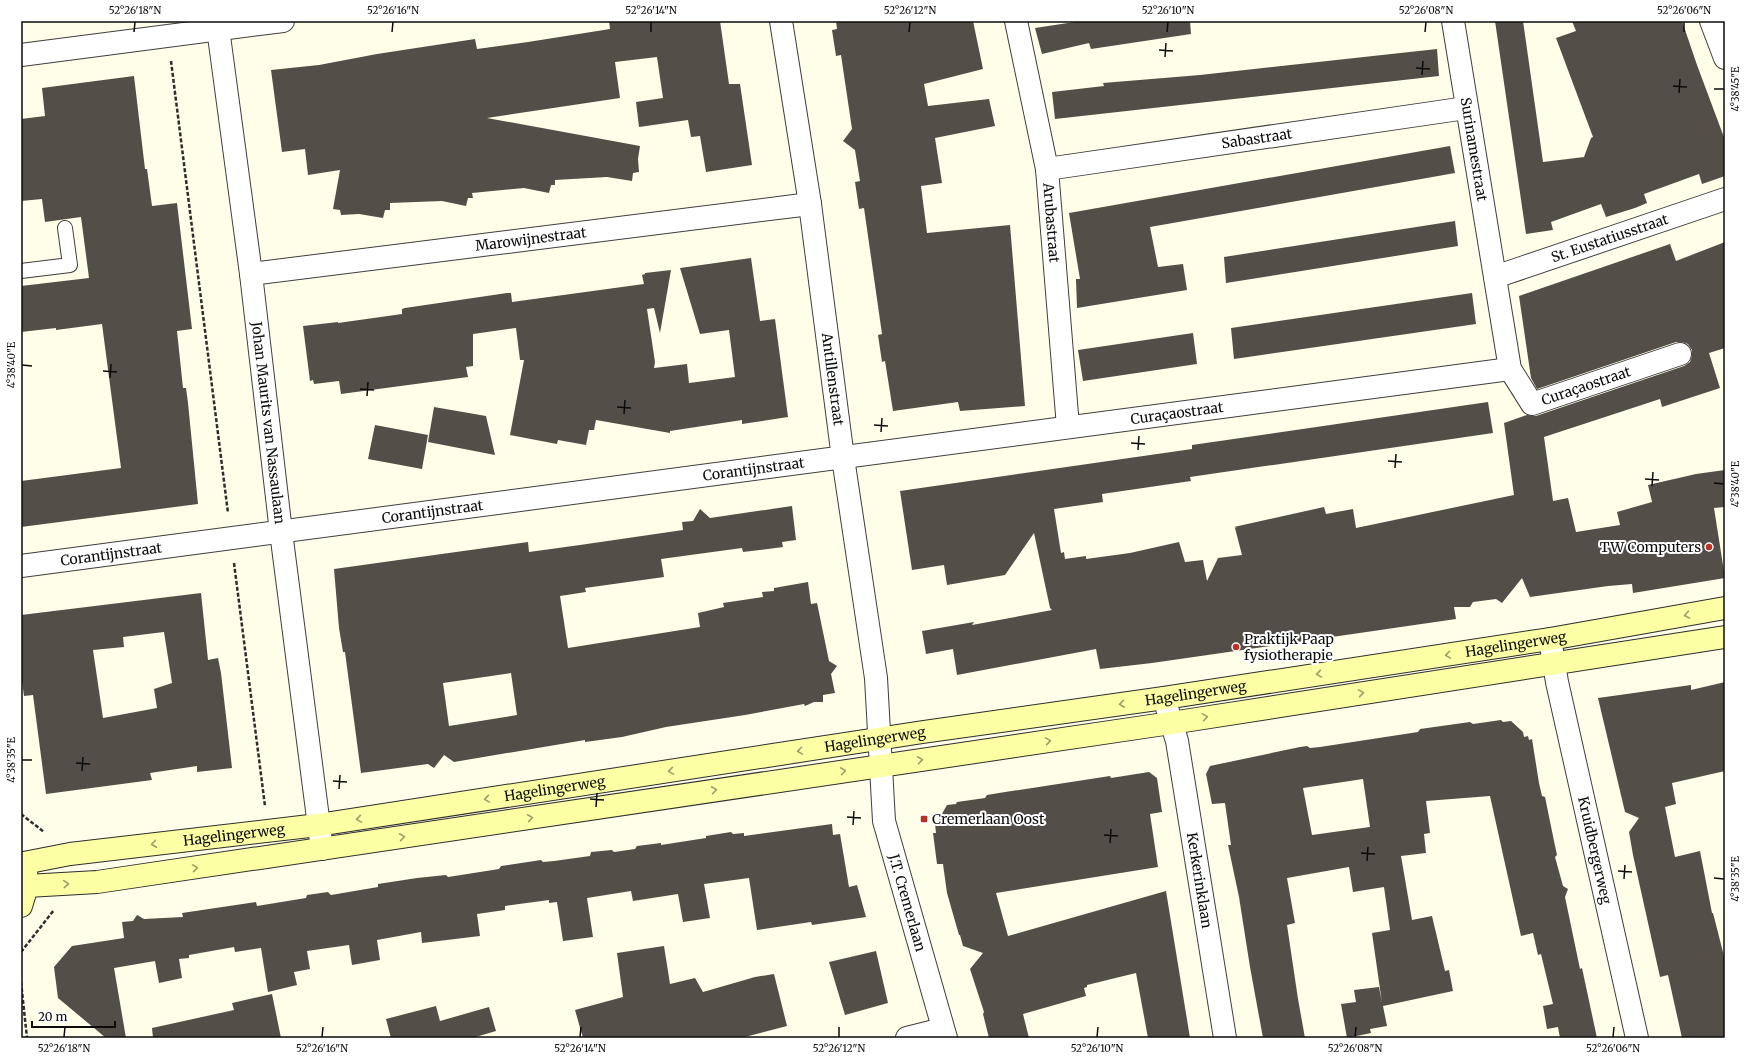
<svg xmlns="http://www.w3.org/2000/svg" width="1746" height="1059" font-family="Merriweather,serif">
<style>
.building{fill:#544e48;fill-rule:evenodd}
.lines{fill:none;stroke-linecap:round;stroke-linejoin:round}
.lane-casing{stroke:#3e3e3e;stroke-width:16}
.street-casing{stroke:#3e3e3e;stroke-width:24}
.secondary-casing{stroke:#2d2d2d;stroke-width:24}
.path{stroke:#2d2d2d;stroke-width:2.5;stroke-dasharray:4 2;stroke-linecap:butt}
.lane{stroke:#fff;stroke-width:14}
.street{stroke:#fff;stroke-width:22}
.secondary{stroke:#fcffa4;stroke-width:22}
.oneway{stroke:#9c9d67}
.ticks{fill:none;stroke:#0b0b0b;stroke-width:1.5}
.poi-dot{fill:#b93225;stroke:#fff;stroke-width:1.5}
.labels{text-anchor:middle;stroke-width:4;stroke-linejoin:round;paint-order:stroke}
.street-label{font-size:14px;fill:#0b0b0b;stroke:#fff}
.poi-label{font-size:14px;fill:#0b0b0b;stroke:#fff;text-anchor:start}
.neatline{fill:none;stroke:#0b0b0b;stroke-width:1.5}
.ticks-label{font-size:10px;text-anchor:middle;fill:#0b0b0b}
</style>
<rect width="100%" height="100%" fill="#fffee9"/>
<!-- building -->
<path class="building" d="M609 21H720L729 84H740L752 165 706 172 700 136 691 137 688 120 639 127 636 102 663 98 657 57 615 62 620 98 487 118 640 146 638 159 639 172 633 173 632 181 607 177 555 180V185H551L549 193 524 188 472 193 473 198H468L466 206 442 201 390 203V210H385L383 218 359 214 341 215 340 210 333 209 340 170 308 175 305 149 282 152 271 70 319 65 377 54 475 39 477 49 528 42 610 29Z
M836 21H973L983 69 924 84 928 106 989 99 995 126 935 138 942 183 921 186 927 233 1010 225 1025 406 960 411 958 402 893 411 885 361 882 362 878 335 882 334 864 208 859 209 855 182 860 181 855 150 843 141 852 129 841 55 836 56 832 30 837 29Z
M1081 21H1190L1191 34 1091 49 1089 43 1042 54 1035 28Z
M1495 21H1523L1543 162 1584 157 1591 138 1593 137 1556 38 1576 31 1572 21H1682L1697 65 1725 140V176L1702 184 1699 174 1644 194 1647 203 1635 208 1606 217 1601 204 1551 222 1553 230 1526 234Z
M1437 49 1439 76 1055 119 1052 92 1104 86 1103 83 1200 75Z
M134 76 145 169H147L152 206 177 203 192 329 177 331 183 388H186L188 403 198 504 21 527V481L121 468 102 324 56 330V328L21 332V286L89 278 81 217 45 222 42 199 21 201V119L45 116 42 88Z
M1450 146 1455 173 1150 227 1158 267 1183 264 1187 290 1077 308 1076 279H1080L1069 213Z
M1455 221 1458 246 1226 283 1224 257Z
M1725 242V348L1709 353 1720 388 1662 407 1660 399 1544 437 1553 501 1568 498 1576 532 1620 525 1617 512 1652 502 1648 485 1696 474 1725 470V507L1714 508 1725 578 1633 593 1632 584 1608 586 1530 597 1522 578 1502 603 1496 599 1473 602 1470 607H1454L1456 619 1152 663 1100 669 1096 649 957 675 953 649 926 654 922 631 974 622 972 625 1052 610 1050 608 1034 533 1005 575 947 585 944 565 912 570 900 491 1192 449V445L1488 402 1493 433 1190 477 1191 481 1102 494 1103 502 1054 509 1061 553 1064 552 1065 559 1086 556V559L1130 553 1179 542 1185 562 1203 560 1207 581 1218 558 1242 555 1235 528H1237L1234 527 1324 507 1326 514 1353 509 1356 528 1514 495 1504 423 1527 415 1536 416 1684 366 1690 362 1692 356V350L1688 344 1682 342H1676L1537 389 1531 378 1519 296 1670 244 1676 261Z
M751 258 760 321 775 319 788 417 742 424V420L670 431V433L596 420 594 430H589L586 445 558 440 557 444 510 435 524 360H520L516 328 473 334V366L466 367 468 377 341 394 339 381 314 384 313 380 310 381 303 326 338 322V323L402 314V309L405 308 507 293H511L512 302 644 284 642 275 645 274V273L671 270 660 333 654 308 647 309 655 362 654 368 687 364 689 383 735 377 729 330 700 334 680 268Z
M1472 293 1476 324 1234 359 1231 328Z
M1193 333 1197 364 1083 381 1078 350Z
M434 407 486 416 495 455 428 442Z
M375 425 428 435 422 469 368 459Z
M792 506 796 540 782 542 783 547 743 552 742 548 661 559 664 577 585 588 586 592 560 596 568 648 700 627 698 613 724 607 723 603 763 597 762 592 774 591V588L808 582 811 604 817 603 829 661 837 666 831 674 835 693 823 695V702H814L805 706 804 704 745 715 666 727 622 737 585 742V740L454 762 444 755 434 768 428 764 361 773 345 652H343L339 628 334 569 528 542 529 552 580 545 683 530 682 522 693 521 700 509 710 518ZM511 673 517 715 449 726 443 683Z
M201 593 208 660 218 658 221 673 232 768 197 772V766L150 773 152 780 46 794 33 695 24 696 21 674V615ZM164 632 172 683 154 689 157 708 103 718 93 650 124 647 123 637Z
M1725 682V771L1672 783 1676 804 1665 807 1675 857 1700 851 1712 913H1713L1725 960V1038H1682L1668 975 1660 977 1633 855 1629 832 1639 818 1625 812 1598 698 1691 685V690Z
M1501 720 1503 722 1511 721 1523 732 1524 737 1528 736 1529 740 1532 739 1539 783 1542 796 1545 797 1554 841 1557 855 1555 857 1563 886 1568 889 1565 897 1580 969 1582 968 1597 1038H1560L1558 1027 1547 1029 1543 1006 1553 1004 1541 954 1538 955 1533 933 1521 936 1490 796 1426 801 1430 833 1424 834 1426 853 1401 856 1412 920 1432 916 1445 971 1449 970 1453 991 1383 1006 1387 1026 1370 1029 1371 1033 1347 1038 1341 1004 1356 1002 1354 990 1379 987 1382 1003 1372 933 1390 930 1384 887 1353 892 1349 867 1287 878 1295 923 1287 925 1298 999 1305 1038H1263L1250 967 1239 897 1228 845H1231L1225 803 1212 804 1206 774 1210 766 1300 747 1307 746 1310 748 1320 747 1418 732 1420 729 1470 722 1473 724ZM1363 779 1370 827 1312 835 1303 788Z
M1149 772 1157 778 1162 812 1150 814 1158 867 996 893 1008 936 1166 891 1190 1038H1148L1136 973 1087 985V987L1084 988 1086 996 1023 1014 1029 1038H989L983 1014 984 1012 970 969 983 953 963 946 960 935H959L947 893 943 864H937L933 833H936L935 824 940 823 939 819 947 805 956 804 957 802 985 798 987 795 999 793 1110 776 1111 778Z
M832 824 833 835 840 834 849 887 857 885 866 917 812 925 811 922 757 930 749 878 704 884 710 918 683 922 678 894 633 901 631 891 587 898 593 937 563 941 557 902 549 903V900L505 906V910L477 914 480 936 422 943 421 932 377 940 380 960 352 965 349 945 307 951 310 969 294 972 297 985 268 992 261 948 235 952 234 947 189 955V958L179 959 182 978 159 983 155 961 114 968 126 1038H106L58 998 54 967 72 946 124 938 122 922 133 921 137 915 144 919 183 917 182 913 256 902 257 906 306 898 307 895 328 892 331 895 378 887V884L417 878 446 875 448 877 480 872 499 869 501 866 541 860 543 862 554 861 590 856 591 852 612 850 614 852 635 849 637 846 661 843V845L706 838V836L731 832 733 834 744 833V836Z
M664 946 670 984 695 978 703 992 755 977 774 974 787 1026 741 1038H583L575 1010 623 997 617 953Z
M876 951 888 1003 845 1015 829 962Z
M272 994 281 1038H153L152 1028 234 1010 232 1003Z
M436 1006 440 1021 489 1007 496 1031 472 1038H391L386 1019Z"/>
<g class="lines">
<defs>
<path id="lane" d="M21 271 70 265 65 228"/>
<g id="street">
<path id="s1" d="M217 21 251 274 281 532 322 849"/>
<path id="s2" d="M781 21 810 204 843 458 876 678 884 821 946 1038"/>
<path id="s3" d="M1016 21 1047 169 1068 427"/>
<path id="s4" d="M1453 21 1510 369 1532 404 1680 354"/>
<path d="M1711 21 1725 58"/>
<path d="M21 55 283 21"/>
<path id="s5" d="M1047 169 1466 108"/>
<path id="s6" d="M251 274 810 204"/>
<path id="s7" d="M1495 277 1725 199"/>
<path id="s8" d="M21 566 1510 369"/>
<path id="s9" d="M1550 639 1557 682 1637 1038"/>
<path id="s10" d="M1164 698 1177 741 1225 1038"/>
<path d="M907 1038 943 1029"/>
</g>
<g id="secondary">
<path id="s11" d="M24 863 70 854 318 825 923 732 1164 698 1550 639 1725 608"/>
<path d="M27 886 97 882 1171 723 1725 637"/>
<path d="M21 906 27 886 26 871"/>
</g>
</defs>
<!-- lane casing -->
<use href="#lane" class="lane-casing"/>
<!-- street casing -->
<use href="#street" class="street-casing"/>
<!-- secondary casing -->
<use href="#secondary" class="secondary-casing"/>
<!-- path -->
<path class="path" d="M171 61 228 513
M234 563 265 806
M21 814 44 832
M21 952 54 910
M21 982 27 1038"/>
<!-- lane -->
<use href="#lane" class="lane"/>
<!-- street -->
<use href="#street" class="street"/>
<!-- secondary -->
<use href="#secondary" class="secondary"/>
</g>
<!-- one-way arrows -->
<defs><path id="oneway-chevron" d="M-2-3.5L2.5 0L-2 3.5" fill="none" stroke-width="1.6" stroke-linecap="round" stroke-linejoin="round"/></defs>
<g class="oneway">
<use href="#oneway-chevron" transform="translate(1687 615) rotate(170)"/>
<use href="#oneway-chevron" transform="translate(1448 655) rotate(171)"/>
<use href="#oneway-chevron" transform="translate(1319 674) rotate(171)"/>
<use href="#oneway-chevron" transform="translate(1361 693) rotate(-9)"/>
<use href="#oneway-chevron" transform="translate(1122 704) rotate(172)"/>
<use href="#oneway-chevron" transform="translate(1205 717) rotate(-9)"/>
<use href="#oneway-chevron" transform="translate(1048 741) rotate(-9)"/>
<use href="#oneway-chevron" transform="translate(800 751) rotate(171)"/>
<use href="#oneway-chevron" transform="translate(920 760) rotate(-8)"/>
<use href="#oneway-chevron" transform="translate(671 771) rotate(171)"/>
<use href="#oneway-chevron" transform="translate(843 771) rotate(-8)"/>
<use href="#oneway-chevron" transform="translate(714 790) rotate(-8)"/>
<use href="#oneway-chevron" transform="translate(487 799) rotate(171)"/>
<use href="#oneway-chevron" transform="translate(530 818) rotate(-8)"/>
<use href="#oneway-chevron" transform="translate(359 819) rotate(171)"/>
<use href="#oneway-chevron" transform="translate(402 837) rotate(-8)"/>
<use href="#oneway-chevron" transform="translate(154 844) rotate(173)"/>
<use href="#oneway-chevron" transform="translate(195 868) rotate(-9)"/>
<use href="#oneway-chevron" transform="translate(66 884) rotate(-4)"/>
</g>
<!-- ticks -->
<path class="ticks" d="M134 32 135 22M392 32 393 22M651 32V22M909 32 910 22M1167 32 1168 22M1425 32 1426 22M1684 32V22M1159 50 1173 51M1165 57 1166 43M1416 68 1430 69M1422 75 1423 61M1673 86 1687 87M1714 89H1724M1679 93 1680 79M22 365 32 366M103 371 117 372M110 378 111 364M360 389 374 390M367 396 368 382M617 407 631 408M624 414 625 400M874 425 888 426M881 432 882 418M1131 443 1145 444M1138 450 1139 436M1388 461 1402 462M1395 468 1396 454M1645 479 1659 480M1714 483 1724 484M1652 486 1653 472M22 760H32M76 763 90 764M82 771 83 757M333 781 347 782M339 789 340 775M590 799 604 800M596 807 597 793M847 817 861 818M853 825 854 811M1104 835 1118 836M1110 843 1111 829M1361 853 1375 854M1367 861 1368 847M1618 871 1632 872M1714 878 1724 879M1624 879 1625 865M64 1037 65 1027M322 1037 323 1027M580 1037 581 1027M839 1037V1027M1097 1037 1098 1027M1355 1037 1356 1027M1613 1037 1614 1027"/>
<!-- markers -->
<g class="poi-dot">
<circle cx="1709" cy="547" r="4"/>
<circle cx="1236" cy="647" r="4"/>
<rect x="920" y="815" width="8" height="8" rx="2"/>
</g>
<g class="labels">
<!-- street labels -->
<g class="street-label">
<text dy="5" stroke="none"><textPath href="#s5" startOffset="212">Sabastraat</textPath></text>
<text dy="5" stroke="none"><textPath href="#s4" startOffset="130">Surinamestraat</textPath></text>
<text dy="5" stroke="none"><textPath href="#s3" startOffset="205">Arubastraat</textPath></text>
<text dy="5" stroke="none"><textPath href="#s7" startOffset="121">St. Eustatiusstraat</textPath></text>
<text dy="5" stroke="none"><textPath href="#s6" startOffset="282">Marowijnestraat</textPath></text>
<text dy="5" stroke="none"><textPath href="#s2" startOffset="362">Antillenstraat</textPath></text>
<text dy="5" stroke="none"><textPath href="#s4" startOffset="451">Curaçaostraat</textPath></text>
<text dy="5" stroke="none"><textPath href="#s8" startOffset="1166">Curaçaostraat</textPath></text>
<text dy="5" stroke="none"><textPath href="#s1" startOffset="405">Johan Maurits van Nassaulaan</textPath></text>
<text dy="5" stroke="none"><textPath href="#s8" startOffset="739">Corantijnstraat</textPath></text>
<text dy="5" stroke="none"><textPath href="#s8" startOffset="415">Corantijnstraat</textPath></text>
<text dy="5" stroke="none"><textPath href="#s8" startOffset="91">Corantijnstraat</textPath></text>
<text dy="5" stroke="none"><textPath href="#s11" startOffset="1508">Hagelingerweg</textPath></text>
<text dy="5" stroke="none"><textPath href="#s11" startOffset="1184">Hagelingerweg</textPath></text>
<text dy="5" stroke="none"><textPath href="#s11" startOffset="860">Hagelingerweg</textPath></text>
<text dy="5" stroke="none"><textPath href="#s11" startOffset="536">Hagelingerweg</textPath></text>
<text dy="5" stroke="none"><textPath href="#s11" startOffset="212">Hagelingerweg</textPath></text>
<text dy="5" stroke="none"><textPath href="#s9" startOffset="216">Kruidbergerweg</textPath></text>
<text dy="5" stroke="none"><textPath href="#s10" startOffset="186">Kerkerinklaan</textPath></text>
<text dy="5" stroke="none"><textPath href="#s2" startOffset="892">J.T. Cremerlaan</textPath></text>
</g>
<!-- poi labels -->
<g class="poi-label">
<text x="1701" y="552" text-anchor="end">TW Computers</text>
<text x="1244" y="644">Praktijk Paap<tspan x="1244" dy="16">fysiotherapie</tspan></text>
<text x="932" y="824">Cremerlaan Oost</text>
</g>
</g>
<!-- border -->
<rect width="1746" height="1059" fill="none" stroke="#ffffff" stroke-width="44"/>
<!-- scale -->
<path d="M32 1021v6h83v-6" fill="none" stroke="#0b0b0b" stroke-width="2"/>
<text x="38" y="1021" font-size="12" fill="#0b0b0b" stroke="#ffffff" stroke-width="3" paint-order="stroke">20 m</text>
<rect x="22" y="22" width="1702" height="1015" class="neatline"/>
<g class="ticks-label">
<text x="135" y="14">52°26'18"N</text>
<text x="393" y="14">52°26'16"N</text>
<text x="651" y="14">52°26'14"N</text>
<text x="910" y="14">52°26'12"N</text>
<text x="1168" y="14">52°26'10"N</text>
<text x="1426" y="14">52°26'08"N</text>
<text x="1684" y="14">52°26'06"N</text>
<text transform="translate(1735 89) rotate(-90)" y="4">4°38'45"E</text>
<text transform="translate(11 365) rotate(-90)" y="4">4°38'40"E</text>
<text transform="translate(1735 484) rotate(-90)" y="4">4°38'40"E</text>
<text transform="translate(11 760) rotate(-90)" y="4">4°38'35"E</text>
<text transform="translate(1735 879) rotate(-90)" y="4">4°38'35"E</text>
<text x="64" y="1052">52°26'18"N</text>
<text x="322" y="1052">52°26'16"N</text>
<text x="580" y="1052">52°26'14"N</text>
<text x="839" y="1052">52°26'12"N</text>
<text x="1097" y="1052">52°26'10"N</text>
<text x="1355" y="1052">52°26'08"N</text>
<text x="1613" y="1052">52°26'06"N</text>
</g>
</svg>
